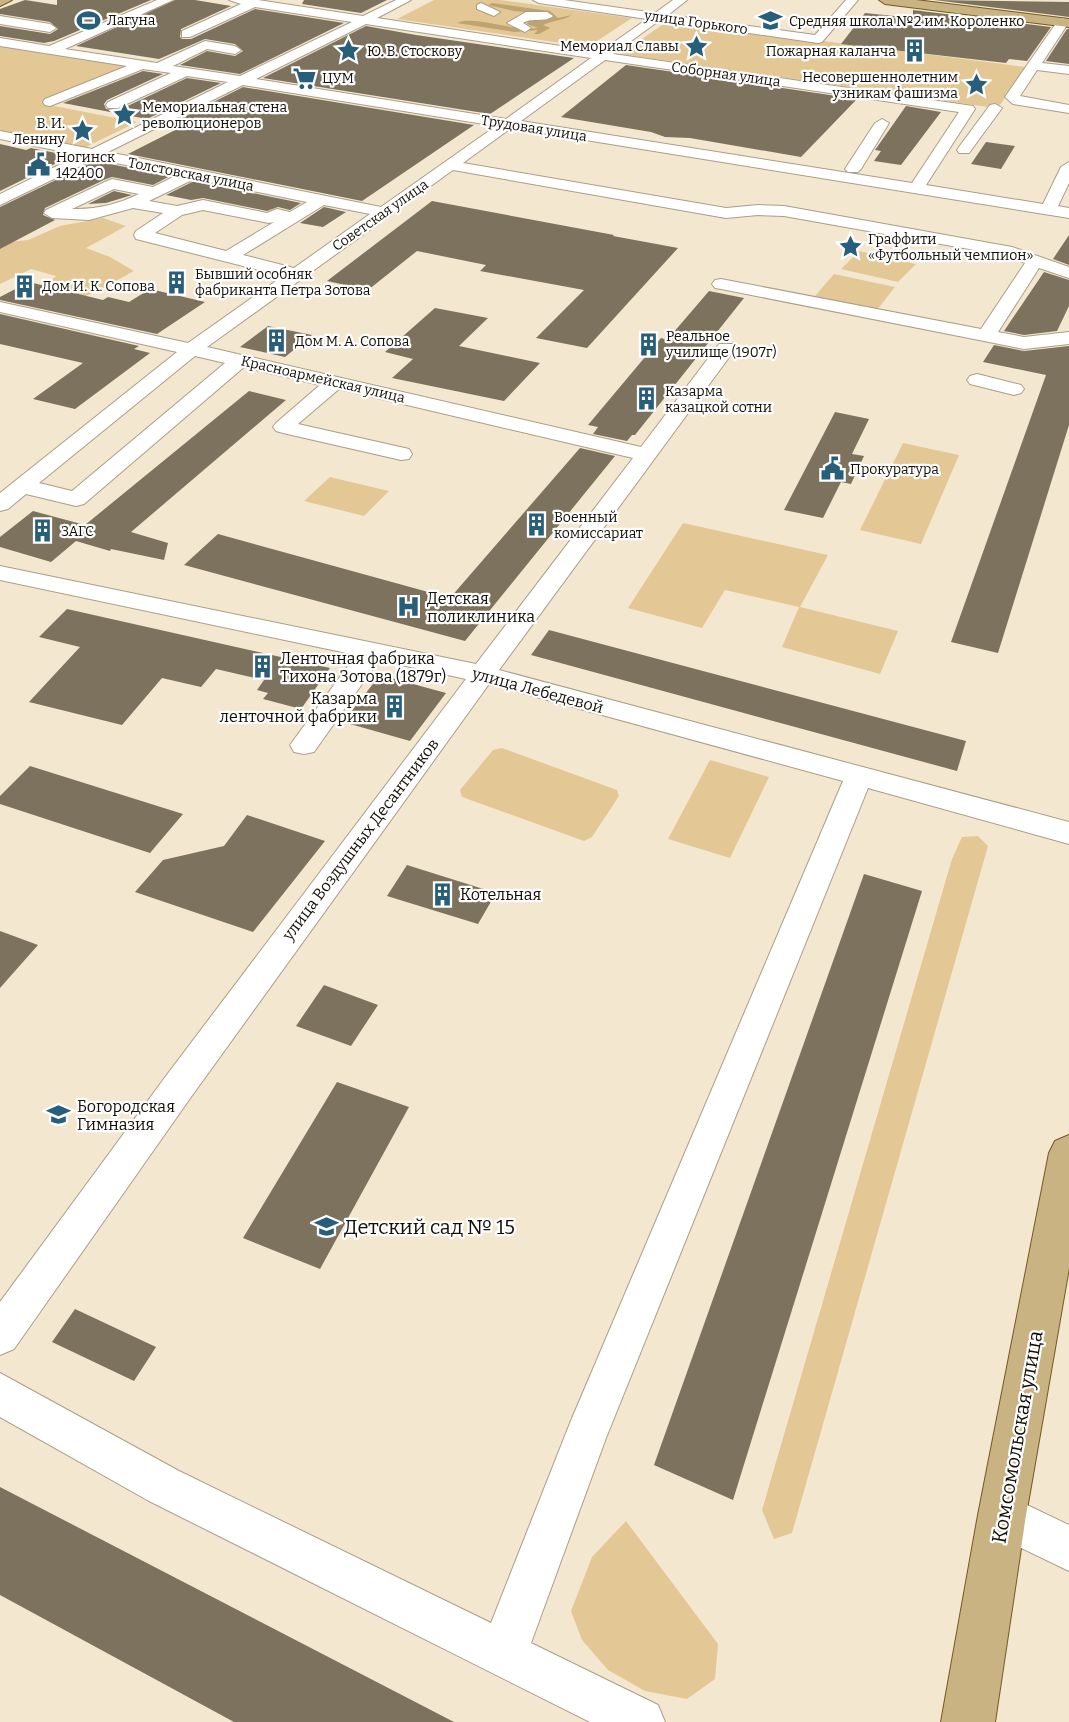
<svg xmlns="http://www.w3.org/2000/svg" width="1069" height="1722" font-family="Bitter,serif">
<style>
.green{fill:#e3c896}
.water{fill:#bfa370}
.building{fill:#7d725d}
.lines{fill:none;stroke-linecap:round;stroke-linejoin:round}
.minor-casing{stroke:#aa9e88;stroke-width:2}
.major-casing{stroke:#745922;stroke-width:2}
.minor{fill:#fff;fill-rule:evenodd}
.major{fill:#cab383;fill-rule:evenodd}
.labels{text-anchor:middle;stroke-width:4.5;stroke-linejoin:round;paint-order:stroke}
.far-poi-label{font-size:14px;fill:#141008;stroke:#fff;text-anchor:start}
.far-street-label{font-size:14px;fill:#141008;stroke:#fff}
.poi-label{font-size:16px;fill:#141008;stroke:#fff;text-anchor:start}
.street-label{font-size:16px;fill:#141008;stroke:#fff}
.near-poi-label{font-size:20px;fill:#141008;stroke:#fff;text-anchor:start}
.near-street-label{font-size:20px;fill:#141008;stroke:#fff}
</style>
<rect width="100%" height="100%" fill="#f4e7d0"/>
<!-- green -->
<path class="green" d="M434 0H500L632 18 588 47 397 19Z
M668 21 1026 67 1000 105 995 108 620 54Z
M0 44 133 66 44 104 137 122 84 148 0 131Z
M103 218 126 226 86 248 110 257 134 271C109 284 78 306 48 303L69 290 48 283 56 276 31 269 0 284V243L28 240 60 226Z
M859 251 916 264 898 282 841 269Z
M834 274 895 287 877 310 815 296Z
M903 443 959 455 921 544 860 530Z
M330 477 389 491 364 516 304 501Z
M683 523 828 555 800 607 898 631 880 674 782 647 799 607 725 590 702 628 628 608Z
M502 748 617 790 619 796 592 837 584 841 462 797 460 790 493 750Z
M710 760 769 777 730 858 668 839Z
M978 836 988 846 792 1533 774 1539 762 1510 952 859 962 837Z
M626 1521 718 1644 715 1679 687 1699 645 1691 608 1670 582 1640 571 1611 592 1557Z"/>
<!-- water -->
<path class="water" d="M492 3 550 11 558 18 572 15C562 21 553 20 543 25L550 28 539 34H534L538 30 515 32 457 23C473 15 514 32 538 28L527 24 530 20 553 18 548 14 514 11 488 5Z"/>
<!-- building -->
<path class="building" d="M25 0 57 5V0H151L54 41 44 43 0 36V26L50 34 58 29 50 22 0 14V9Z
M175 0H195L231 6 181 29 180 37 182 39H191L255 9 344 23 240 74 180 65 207 51 235 56 243 51 235 44 205 39 159 59 76 46Z
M304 0H387L361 13 302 4Z
M934 0 1069 2V17L1062 16Z
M913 10 1051 27 1027 61 1009 59 1006 63 841 44 865 13 913 18Z
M366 26 416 35 574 58 490 114 263 78Z
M1067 29H1069V64L1046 61Z
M626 65 857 99 801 157 690 138 665 137 651 132 561 117Z
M143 71 163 74 107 100 104 104 106 109 119 110 187 78 221 83 147 119 63 103Z
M243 87 474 125 362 201 128 154 183 126 170 124Z
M906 106 941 112 901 165 874 161 881 151 875 150Z
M986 142 1015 146 1001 169 971 164Z
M0 144 26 150 31 148 71 156 0 191Z
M95 161 170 176 153 185 112 177 106 179 45 208 43 215 55 220 0 249V207Z
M194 181 301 203 290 210 278 207 267 211 203 198 191 200 166 195Z
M114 191 132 195 106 203 88 204Z
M432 201 614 235 613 236 678 248 587 348 536 338 584 290 480 271 486 265 417 251 368 290 327 281Z
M324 207 346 212 323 227 300 223Z
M1069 235V265L1053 259Z
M1044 272 1069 280V306L1057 331 1024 335 1004 331Z
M29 282 103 300 108 297 129 302 150 289 205 302 157 334 0 300V297Z
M709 291 744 298 635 435H632L627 441 593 434 598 427 588 425 661 338 667 340Z
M435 308 488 318 459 346 540 363 504 401 392 378 413 359 385 352Z
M0 314 139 346 134 349 150 353 75 409 33 399 83 363 0 344Z
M268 326 312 335 285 357 240 347Z
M994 345 1024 351 1069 346V425L998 653 951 642 1046 375 983 362Z
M249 391 286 400 131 532 168 543 164 560 111 549 110 551 76 541 51 562 0 547V537L33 511 85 525Z
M835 412 869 419 852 454 864 456 851 484 841 482 823 518 784 510Z
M580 448 615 456 465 641 184 565 218 534 450 598Z
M67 609 330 668 301 709 263 699 268 693 257 690 264 680 216 669 201 687 162 678 122 725 29 702 80 647 39 637Z
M549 630 966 741 957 771 531 655Z
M380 675 446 693 410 741 343 722Z
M30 766 183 814 150 853 0 804V796Z
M247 815 325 841 253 932 135 892 163 860 224 846Z
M407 865 496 893 478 924 387 896Z
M864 874 922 891 733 1500 654 1465Z
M0 931 38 945 0 988Z
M324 985 378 1005 351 1046 296 1026Z
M337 1082 409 1107 320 1269 243 1238Z
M75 1309 156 1347 134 1381 52 1342Z
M0 1487 454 1722H234L0 1595Z"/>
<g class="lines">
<defs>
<path id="minor" d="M157 0H173L65 49 157 63 205 41 235 46 241 50 235 54 207 49 173 66 240 76 352 22 255 7 190 37H182V31L241 4 229 0H258L363 16 396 0H411L377 18 600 52 647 19 539 3 533 0H564L655 13 673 0H687L668 15 815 35 846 0H858L822 42 818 43 660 20 613 54 973 106 975 109 926 185 1043 204 1061 167 1069 162V183L1058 206 1069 208V218L511 128 463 163 726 208 758 205 784 206 1012 247 1069 267V278L1039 268 998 332 1024 337 1069 332V344L1024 349 721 289 715 288 712 284 715 280 721 279 981 329 1025 263 1008 256 784 216 758 215 726 218 453 170 207 347 641 447 719 344H733L735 348 733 352 499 670 1069 822V844L868 788 606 1438 531 1643 658 1705 665 1722H590L149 1501 0 1417V1373L179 1471 491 1623 570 1423 843 781 489 684 191 1097 14 1349 0 1355V1302L166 1076 466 679 379 660 314 752 304 754 294 752 290 745 356 655 0 580V566L476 664 633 458 339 389 298 424 409 449 412 454 409 459 401 460 283 433 276 431 273 427 276 423 320 385 244 367 84 504 76 506 26 494 8 509 0 511V493L177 352 0 312V302L188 343 283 276 136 239 134 235 136 231 163 213 133 208 89 220 52 218 44 213 46 210 107 181 112 179 153 187 177 175 95 159 0 205V194L79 155 0 139V131L92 149 228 82 187 76 118 108H108L106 105 108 102 171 73 143 69 50 106 45 105 43 102 45 99 127 66 0 46V38L49 46ZM366 24 591 58 506 119 256 79ZM605 60 959 112 912 183 521 121ZM243 85 496 126 381 207 108 152ZM194 179 307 202 290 212 277 209 267 213 203 200 177 206 149 201ZM114 189 139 194C119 204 95 210 72 209ZM324 205 370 214 294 268 243 255ZM203 210 269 223 274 222 226 251 155 233 182 215ZM195 356 225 363 72 491 39 483Z
M481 3 500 12 494 16 477 9V5Z
M526 12H547L553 16C545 23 532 17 523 23L531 28 525 32 507 23Z
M0 16 50 24 56 28 50 32 0 24Z
M1063 18 1069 22 1042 63 1069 66V74L1037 70 1020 96 1069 105V113L1013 104 1005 97 1059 19Z
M995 104 1002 108 969 153H959L957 150 959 147 990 105Z
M882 119 889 123 861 169 858 172H848L845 169 875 123Z
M977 374 1021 385 1024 389 1021 393 1014 395 970 384 967 380 970 376Z
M1002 1493 1069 1525V1571L986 1531 980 1515 986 1499Z"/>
<path id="major" d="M0 0H12L0 6Z
M879 0H916L1069 19V27L885 4Z
M1069 1135V1268L1026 1515 995 1722H941L978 1515 1049 1153 1055 1141Z"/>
</defs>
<!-- minor casing -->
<use href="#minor" class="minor-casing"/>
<!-- major casing -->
<use href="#major" class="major-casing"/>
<!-- minor -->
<use href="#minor" class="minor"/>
<!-- major -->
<use href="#major" class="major"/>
</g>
<!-- icons -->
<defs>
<symbol id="stadium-bare" viewBox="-9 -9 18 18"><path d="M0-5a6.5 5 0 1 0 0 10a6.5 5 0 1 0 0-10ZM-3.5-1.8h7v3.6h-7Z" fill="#275e79" stroke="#fff" stroke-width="2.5" paint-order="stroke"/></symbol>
<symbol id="school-bare" viewBox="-9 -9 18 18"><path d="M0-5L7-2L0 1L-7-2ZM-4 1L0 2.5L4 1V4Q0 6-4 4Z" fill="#275e79" stroke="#fff" stroke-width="2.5" paint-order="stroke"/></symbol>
<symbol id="sight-bare" viewBox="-9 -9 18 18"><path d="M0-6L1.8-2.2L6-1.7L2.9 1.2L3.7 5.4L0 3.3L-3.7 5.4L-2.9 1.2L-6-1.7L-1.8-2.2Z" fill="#275e79" stroke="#fff" stroke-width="2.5" paint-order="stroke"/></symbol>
<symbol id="building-bare" viewBox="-9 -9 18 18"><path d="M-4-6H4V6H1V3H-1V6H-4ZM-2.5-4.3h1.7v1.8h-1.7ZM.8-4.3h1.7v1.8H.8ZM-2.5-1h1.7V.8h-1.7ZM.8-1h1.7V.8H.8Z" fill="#275e79" stroke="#fff" stroke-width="2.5" paint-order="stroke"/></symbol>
<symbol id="supermarket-bare" viewBox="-9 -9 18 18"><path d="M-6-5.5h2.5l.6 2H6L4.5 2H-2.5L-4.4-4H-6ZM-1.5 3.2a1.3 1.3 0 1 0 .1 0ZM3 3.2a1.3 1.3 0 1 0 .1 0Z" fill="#275e79" stroke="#fff" stroke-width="2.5" paint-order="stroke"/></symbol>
<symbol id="civic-bare" viewBox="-9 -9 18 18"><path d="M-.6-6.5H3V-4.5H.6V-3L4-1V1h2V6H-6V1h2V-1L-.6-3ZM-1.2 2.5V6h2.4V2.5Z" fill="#275e79" stroke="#fff" stroke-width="2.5" paint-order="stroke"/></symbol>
<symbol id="hospital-bare" viewBox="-9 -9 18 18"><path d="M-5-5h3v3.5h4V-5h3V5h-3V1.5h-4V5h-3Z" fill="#275e79" stroke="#fff" stroke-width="2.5" paint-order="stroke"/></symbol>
</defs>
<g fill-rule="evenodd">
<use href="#stadium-bare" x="72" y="4" width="33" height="33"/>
<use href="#school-bare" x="754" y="4" width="33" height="33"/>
<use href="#sight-bare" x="680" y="30" width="33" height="33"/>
<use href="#sight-bare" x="332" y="34" width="33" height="33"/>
<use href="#building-bare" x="898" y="34" width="33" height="33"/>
<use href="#supermarket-bare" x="288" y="62" width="33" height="33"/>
<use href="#sight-bare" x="960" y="68" width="33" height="33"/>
<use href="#sight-bare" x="108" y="98" width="33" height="33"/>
<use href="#sight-bare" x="66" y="114" width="33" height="33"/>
<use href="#civic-bare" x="22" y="148" width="33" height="33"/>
<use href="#sight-bare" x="834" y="230" width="33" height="33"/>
<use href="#building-bare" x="160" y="266" width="33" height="33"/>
<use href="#building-bare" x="8" y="270" width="33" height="33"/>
<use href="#building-bare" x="260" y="324" width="33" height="33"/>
<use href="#building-bare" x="632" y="328" width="33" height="33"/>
<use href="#building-bare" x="630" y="382" width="33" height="33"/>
<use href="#civic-bare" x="816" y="452" width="33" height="33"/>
<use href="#building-bare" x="520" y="508" width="33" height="33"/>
<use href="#building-bare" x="26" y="514" width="33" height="33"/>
<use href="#hospital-bare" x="392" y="590" width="33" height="33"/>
<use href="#building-bare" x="246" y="650" width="33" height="33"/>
<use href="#building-bare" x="378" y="690" width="33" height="33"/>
<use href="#building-bare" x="426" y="878" width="33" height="33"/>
<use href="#school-bare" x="42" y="1098" width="33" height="33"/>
<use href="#school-bare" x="310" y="1210" width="33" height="33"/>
</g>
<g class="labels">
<!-- far-poi labels -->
<g class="far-poi-label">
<text x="107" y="25">Лагуна</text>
<text x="789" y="26">Средняя школа №2 им. Короленко</text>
<text x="679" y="51" text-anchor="end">Мемориал Славы</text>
<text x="367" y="56">Ю. В. Стоскову</text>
<text x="896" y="56" text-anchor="end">Пожарная каланча</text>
<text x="958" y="82" text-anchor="end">Несовершеннолетним<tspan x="958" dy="16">узникам фашизма</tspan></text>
<text x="322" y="83">ЦУМ</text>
<text x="142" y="112">Мемориальная стена<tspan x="142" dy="16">революционеров</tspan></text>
<text x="65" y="128" text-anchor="end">В. И.<tspan x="65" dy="16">Ленину</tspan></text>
<text x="56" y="162">Ногинск<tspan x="56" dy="16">142400</tspan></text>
<text x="868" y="244">Граффити<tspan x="868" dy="16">«Футбольный чемпион»</tspan></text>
<text x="195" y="279">Бывший особняк<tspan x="195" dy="16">фабриканта Петра Зотова</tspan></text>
<text x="42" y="291">Дом И. К. Сопова</text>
<text x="666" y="341">Реальное<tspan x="666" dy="16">училище (1907г)</tspan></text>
<text x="295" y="346">Дом М. А. Сопова</text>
<text x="665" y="396">Казарма<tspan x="665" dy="16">казацкой сотни</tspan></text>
<text x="850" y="474">Прокуратура</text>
<text x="554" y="522">Военный<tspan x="554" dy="16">комиссариат</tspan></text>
<text x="61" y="536">ЗАГС</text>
</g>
<!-- far-street labels -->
<g class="far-street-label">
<text transform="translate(696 22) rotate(8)" y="5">улица Горького</text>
<text transform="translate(726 74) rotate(8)" y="5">Соборная улица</text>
<text transform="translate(534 128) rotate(9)" y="5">Трудовая улица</text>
<text transform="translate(191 174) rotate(11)" y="5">Толстовская улица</text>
<text transform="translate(380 215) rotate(-35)" y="5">Советская улица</text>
<text transform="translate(323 379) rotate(13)" y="5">Красноармейская улица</text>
</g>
<!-- poi labels -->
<g class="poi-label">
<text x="427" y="604">Детская<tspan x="427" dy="18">поликлиника</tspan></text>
<text x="280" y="664">Ленточная фабрика<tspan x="280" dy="18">Тихона Зотова (1879г)</tspan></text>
<text x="377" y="704" text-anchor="end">Казарма<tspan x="377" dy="18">ленточной фабрики</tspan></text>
<text x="460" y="900">Котельная</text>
<text x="77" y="1112">Богородская<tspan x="77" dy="18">Гимназия</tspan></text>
</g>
<!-- street labels -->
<g class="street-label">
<text transform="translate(538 690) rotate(15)" y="6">улица Лебедевой</text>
<text transform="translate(360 839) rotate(-53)" y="6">улица Воздушных Десантников</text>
</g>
<!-- near-poi labels -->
<g class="near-poi-label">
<text x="344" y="1234">Детский сад № 15</text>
</g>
<!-- near-street labels -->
<g class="near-street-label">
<text transform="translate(1017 1437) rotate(-80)" y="7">Комсомольская улица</text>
</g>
</g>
</svg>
